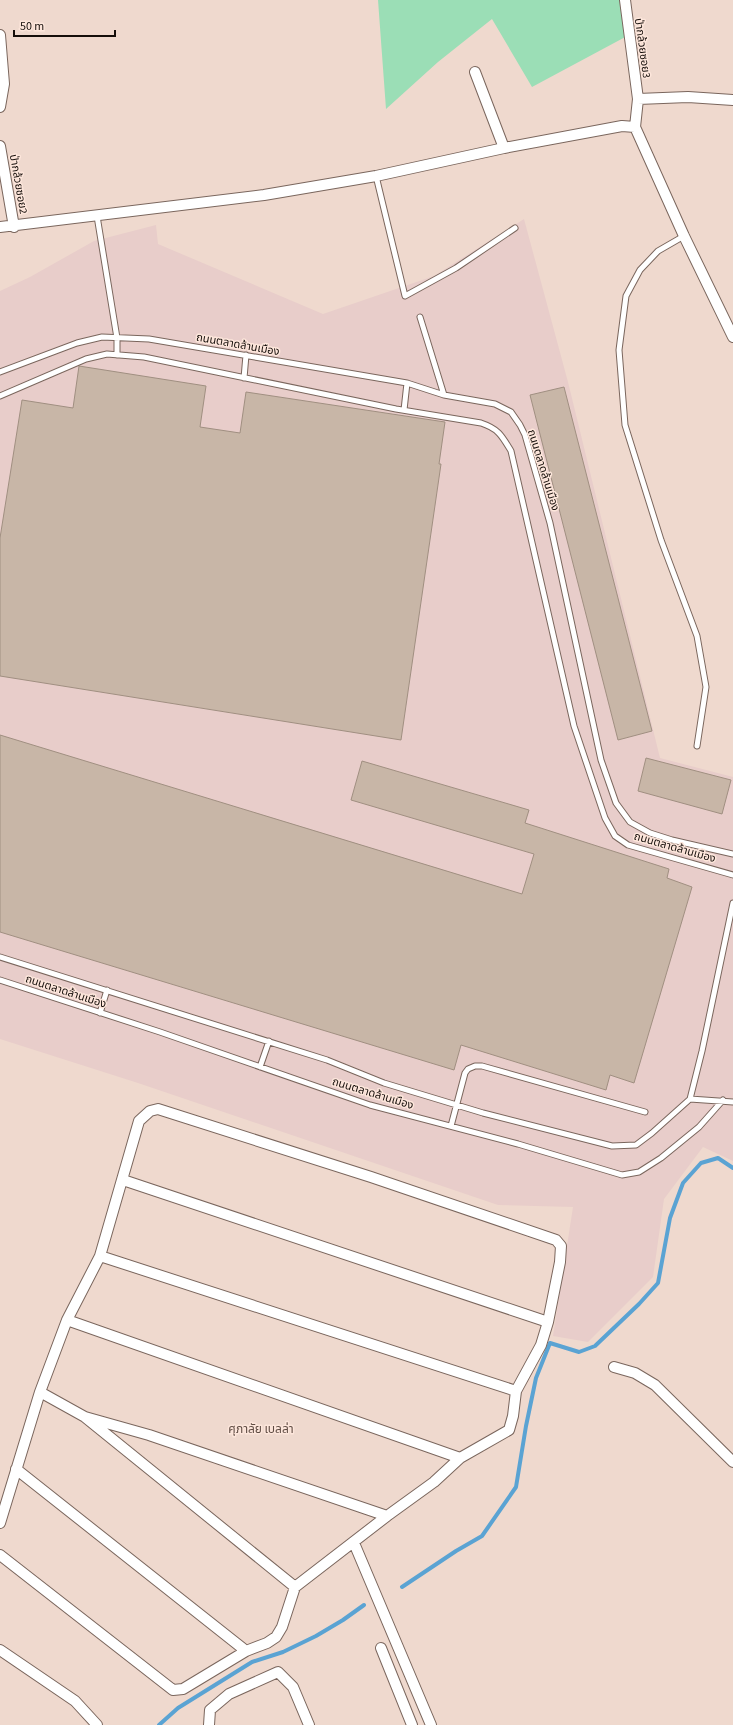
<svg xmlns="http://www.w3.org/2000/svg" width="733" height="1725" font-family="'Source Sans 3','Noto Sans Thai',sans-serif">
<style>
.commercial{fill:#e8cdca}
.green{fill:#9bdeb6}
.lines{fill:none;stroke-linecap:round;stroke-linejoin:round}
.stream{stroke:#5aa3d3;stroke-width:4}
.building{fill:#c8b6a7;stroke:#a08f81}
.lane-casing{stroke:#7a665d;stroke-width:7}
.street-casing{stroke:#7a665d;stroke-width:12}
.lane{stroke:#fff;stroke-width:5}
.street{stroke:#fff;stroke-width:10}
.labels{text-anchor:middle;stroke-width:3;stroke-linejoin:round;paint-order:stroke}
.street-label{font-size:11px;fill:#150e0a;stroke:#fde6db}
.neighbourhood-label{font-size:12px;fill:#5e4b42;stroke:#fde6db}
</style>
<rect width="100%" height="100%" fill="#efd9ce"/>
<!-- commercial -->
<path class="commercial" d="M524 219 568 382 660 758 733 777V1161L703 1147 664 1199 653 1277 588 1342 553 1336 573 1207 498 1205 138 1083 0 1039V291L30 277 94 241 156 225 158 244 323 314 434 276Z"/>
<!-- green -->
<path class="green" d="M378 0H625L629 35 532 87 492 19 438 62 386 109Z"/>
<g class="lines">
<!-- stream -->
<path class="stream" d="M402 1587 456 1551 482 1536 516 1487 526 1426 536 1378 550 1343 579 1352 595 1346 639 1304 658 1283 670 1218 683 1183 701 1163 718 1158 733 1168
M159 1725 178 1708 252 1662 283 1652 316 1636 343 1620 364 1605"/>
</g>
<!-- building -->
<path class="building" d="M79 366 206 386 200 427 240 433 246 392 445 422 439 464H441L401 740 0 676V538L22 400 73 408Z
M564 387 652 731 618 740 530 395Z
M0 735 522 894 534 854 351 800 362 761 529 810 525 823 669 869 667 878 692 887 634 1083 610 1075 606 1090 461 1045 454 1070 0 932Z
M646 758 731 780 722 814 638 791Z"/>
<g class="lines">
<defs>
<path id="lane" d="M376 176 405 296 456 268 515 228
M97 216 117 338V355
M684 236 658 251 640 270 626 296 619 350 625 425 661 540 697 636 706 687 697 746
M420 317 444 395
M0 372 77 343 102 337 149 339 407 383 444 395 495 404 511 412 520 425 525 435 550 523 601 760 616 803 630 822 650 833 672 840 733 854
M244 378 246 355
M0 396 86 359 107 354 144 357 396 409 481 423C499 429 502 436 511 451L574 726 605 818 615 836 628 845 733 875
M404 410 407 383
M733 903 702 1051 690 1099 733 1102
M0 957 327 1060 384 1083 483 1113 612 1146 636 1145 652 1133 690 1099
M0 980 160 1032 370 1105 518 1144 622 1175 639 1172 661 1158 699 1127 723 1100
M100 1013 107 990
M260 1067 269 1041
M451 1126 465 1073 468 1069 475 1066H482L645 1112"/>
<path id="street" d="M625 0 638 99
M0 35 4 84 0 107
M475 72 504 148
M635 127 638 99 688 97 733 100
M0 146 14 227
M0 227 264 195 376 176 504 148 622 126 635 127 684 236 733 337
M123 1180 548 1322 541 1345 516 1391
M100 1256 516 1391 513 1416 509 1430 460 1458
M67 1320 460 1458 434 1482 387 1516 295 1587 85 1417
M614 1367 635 1373 655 1385 733 1462
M40 1392 85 1417 149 1435 387 1516
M16 1469 246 1651
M0 1523 40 1392 67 1320 100 1256 139 1121 150 1111 158 1109 371 1177 556 1240 561 1246 560 1262 548 1322
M354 1543 431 1725
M0 1555 173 1690 183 1689 246 1651 267 1643 276 1637 282 1627 295 1587
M381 1648 412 1725
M0 1650 75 1701 97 1725
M209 1725 210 1710 229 1694 278 1672 293 1687 309 1725"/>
</defs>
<!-- lane casing -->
<use href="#lane" class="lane-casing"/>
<!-- street casing -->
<use href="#street" class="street-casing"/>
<!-- lane -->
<use href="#lane" class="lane"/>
<!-- street -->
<use href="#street" class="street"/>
</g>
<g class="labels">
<!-- street labels -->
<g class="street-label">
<text transform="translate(643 48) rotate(82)" y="4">ป่ากล้วยซอย3</text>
<text transform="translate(19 184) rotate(80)" y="4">ป่ากล้วยซอย2</text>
<text transform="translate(238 344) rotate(10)" y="4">ถนนตลาดล้านเมือง</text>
<text transform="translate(544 470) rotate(73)" y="4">ถนนตลาดล้านเมือง</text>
<text transform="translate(675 847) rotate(16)" y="4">ถนนตลาดล้านเมือง</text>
<text transform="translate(66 991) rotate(18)" y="4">ถนนตลาดล้านเมือง</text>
<text transform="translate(373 1093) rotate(17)" y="4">ถนนตลาดล้านเมือง</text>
</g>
<!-- neighbourhood labels -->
<g class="neighbourhood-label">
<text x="261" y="1433">ศุภาลัย เบลล่า</text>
</g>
</g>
<!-- scale -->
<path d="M14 30v6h101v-6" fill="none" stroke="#150e0a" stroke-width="2"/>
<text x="20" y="30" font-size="12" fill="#150e0a" stroke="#fde6db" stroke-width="3" paint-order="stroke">50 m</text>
</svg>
